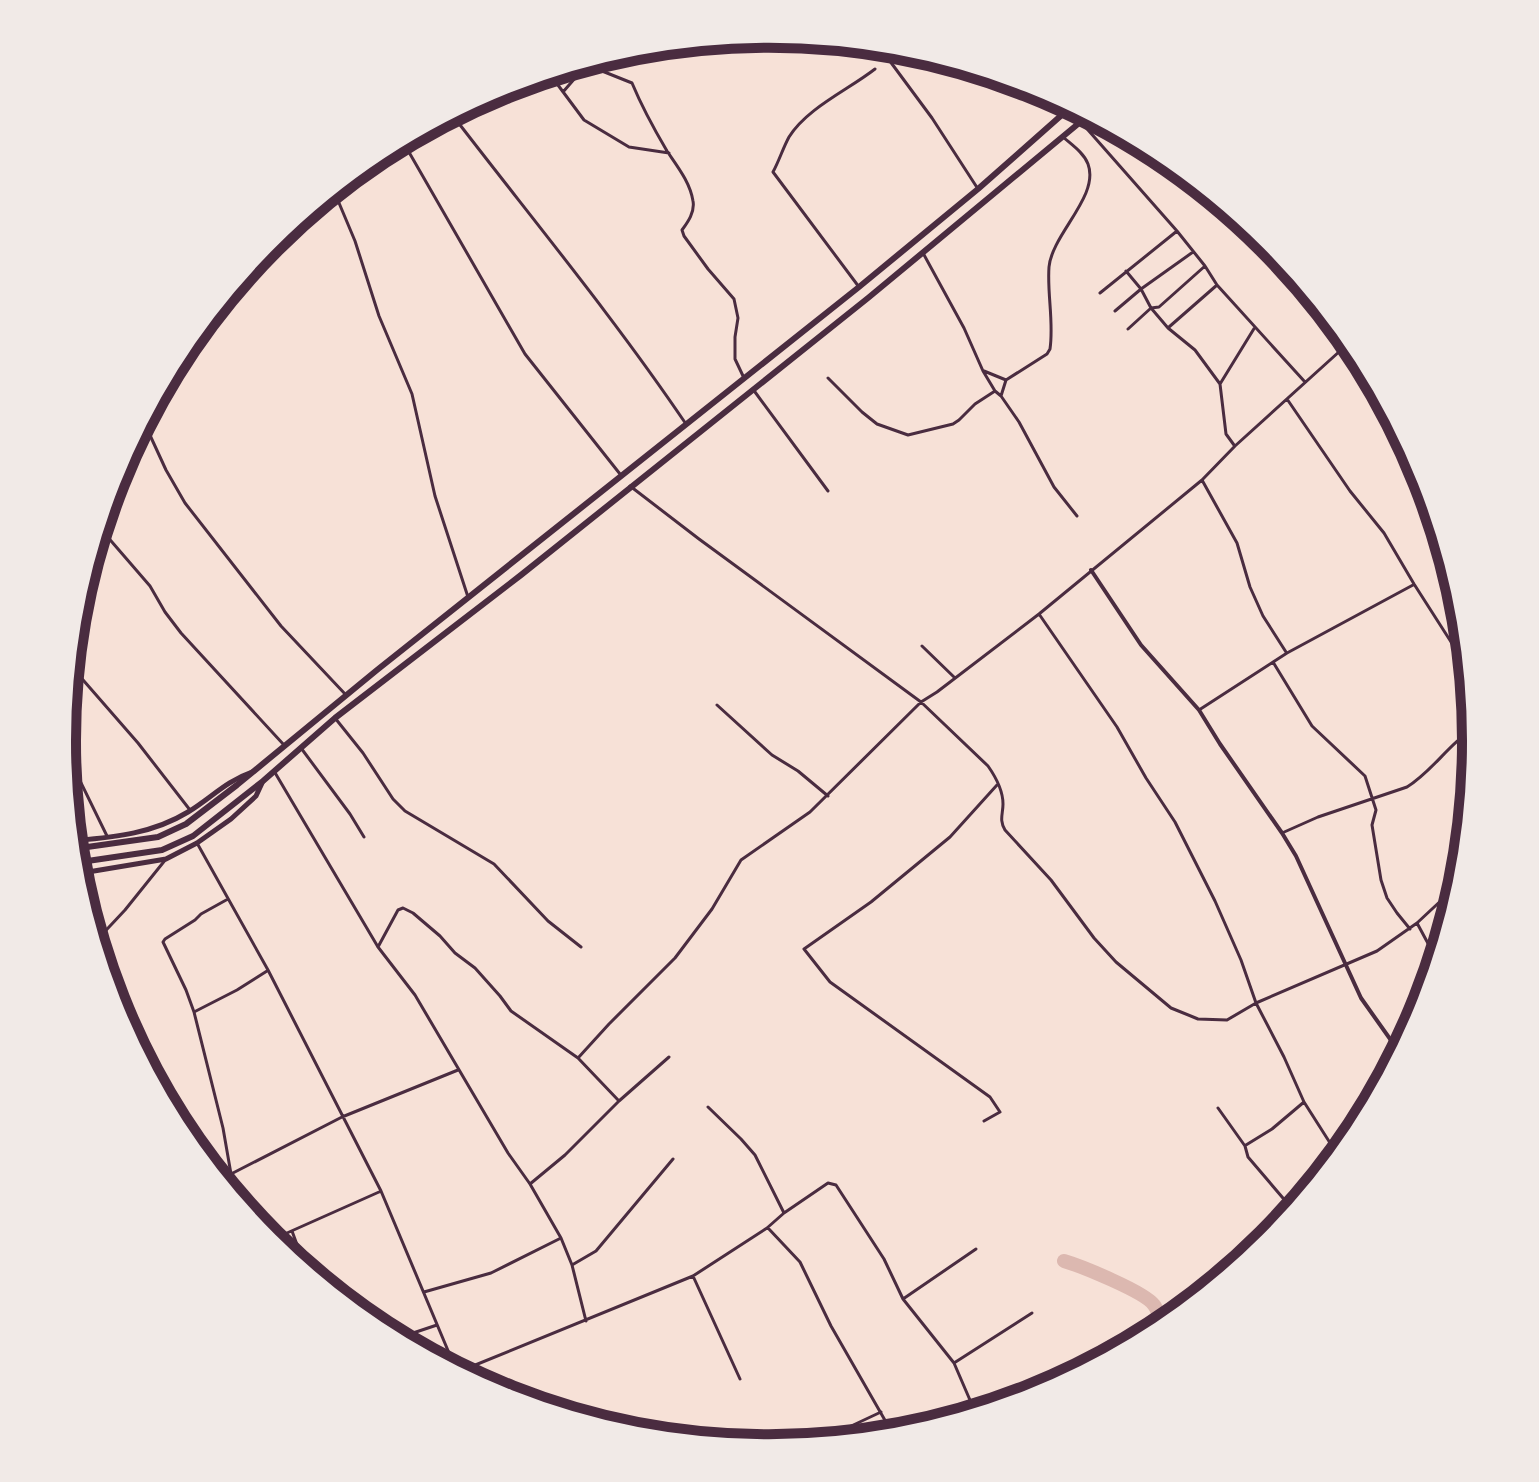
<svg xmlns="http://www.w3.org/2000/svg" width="1539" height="1482" font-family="'Noto Serif',serif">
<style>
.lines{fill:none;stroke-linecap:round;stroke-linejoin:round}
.river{stroke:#dcb8b0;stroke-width:14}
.minor{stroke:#4a2c40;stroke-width:3}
.tertiary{stroke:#4a2c40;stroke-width:4}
.primary{stroke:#4a2c40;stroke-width:5}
.trunk{stroke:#4a2c40;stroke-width:6}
.rim{fill:none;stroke:#4a2c40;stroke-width:10}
</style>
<rect width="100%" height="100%" fill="#f7e1d7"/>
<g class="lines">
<!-- river -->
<path class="river" d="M1064 1261C1081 1266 1145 1292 1154 1305 1159 1311 1160 1322 1163 1329"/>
<!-- minor -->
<path class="minor" d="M878 45 932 118 978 189
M549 73 584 120 629 147 669 153
M563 92 582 70 592 67 632 83C642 107 654 129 667 151 677 166 690 182 693 201 695 212 688 222 682 230L684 236 708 269 734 299 738 318 735 337V359L744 378
M457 121C534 221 615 319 686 424
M1081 122 1177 231 1205 266 1217 285 1305 382
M402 140 525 354 620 474
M334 191 355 241 379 316 412 394 435 496 468 597
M318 202 457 121 502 87
M923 253 964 328 983 371 995 391 1001 396 1019 422 1054 487 1077 516
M1126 271 1141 289 1151 308 1168 328 1195 350 1220 384 1226 434 1234 445
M859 287 773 172C779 161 783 148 789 137 807 108 848 90 875 69
M1100 293 1177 231
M1115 311 1141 289 1193 252
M1169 327 1217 285
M1128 329 1151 308 1159 307 1205 266
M984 371 1006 380
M828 378 862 412 877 424 908 435 953 424 959 420 975 404 995 391
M1220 384 1255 327
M755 392 828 491
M1001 396 1006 380 1047 354 1050 349C1054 322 1047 294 1049 267 1052 234 1100 196 1088 164 1084 153 1072 145 1063 137
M1287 399 1350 491 1384 533 1414 584 1469 670
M143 420 166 470 185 503 281 626 346 695
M1202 480 1237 543 1250 587 1263 616 1286 652
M630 486 699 539 921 702 937 692 1039 614 1202 480 1235 446 1351 341
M99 527 150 586 165 612 181 633 284 745
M1039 614 1117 727 1146 778 1175 822 1215 901 1241 960 1256 1003 1284 1057 1304 1102 1339 1157
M922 646 955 678
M1273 662 1312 726 1365 776 1376 810 1372 825 1381 880 1387 898 1397 913 1410 929
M70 665 138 743 190 810
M717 705 772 755 798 771 828 796
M1199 710 1287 653 1413 585
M335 718 363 753 393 799 405 811 494 864 548 921 581 947
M63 746 107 836
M301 748 350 814 364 837
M274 771 378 947 415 995 508 1153 530 1184 561 1238 572 1265 586 1321
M1282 833 1318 817 1407 787C1433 771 1449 743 1475 728
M197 843 268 970 381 1191 457 1372
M228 899 201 914 195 920 165 939 163 942 186 990 194 1012 223 1128 231 1174
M1417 923 1438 962
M95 942 125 910 166 859
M378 947 398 910 403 908 413 913 440 936 455 953 475 968 500 996 511 1011 578 1058 619 1101
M194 1012 237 990 267 971
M578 1058 609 1024 675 958 712 909 741 860 810 812 921 702 988 766C995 776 1003 791 1003 804 1003 814 999 820 1005 830L1051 880 1094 938 1116 962 1171 1008 1198 1019 1227 1020 1256 1003 1377 951 1417 923 1462 881
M708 1107 741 1139 755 1155 784 1213
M1218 1108 1245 1146 1248 1157 1294 1211
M984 1121 1000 1112 990 1097 830 982 804 949 871 902 950 837 997 785
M1246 1145 1272 1129 1304 1102
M218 1178 231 1174 342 1117 458 1070
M530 1184 565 1155 619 1101 669 1057
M768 1228 800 1262 831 1326 894 1436
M292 1231 307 1272
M269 1241 379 1192
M572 1265 596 1251 673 1159
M693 1276 740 1379
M424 1292 491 1273 561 1238
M903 1299 976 1249
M395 1339 437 1325
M1111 1356 1137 1338
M954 1363 1032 1313
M458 1372 693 1276 767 1228 784 1213 828 1183 836 1185 884 1259 903 1299 954 1363 976 1414
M815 1443 881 1412"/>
<!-- tertiary -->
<path class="tertiary" d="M1048 92 1063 115
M1091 570 1141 645 1199 710 1220 744 1282 833 1296 856 1361 998 1400 1053"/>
<!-- primary -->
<path class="primary" d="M72 841C114 837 152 834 188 812 211 798 226 781 252 772
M76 874 166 859 197 843 231 819 256 796 263 781"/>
<!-- trunk -->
<path class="trunk" d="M73 849 158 837 186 824 237 785 377 670 859 287 978 189 1073 105
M74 863 162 850 193 836 263 781 335 718 521 575 868 298 1090 114"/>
</g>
<!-- crop -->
<path d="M0 0H1539V1482H0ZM76 741a693 693 0 1 1 1386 0a693 693 0 1 1-1386 0Z" fill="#f1eae7" fill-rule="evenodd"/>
<path class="rim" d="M76 741a693 693 0 1 1 1386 0a693 693 0 1 1-1386 0Z"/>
</svg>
